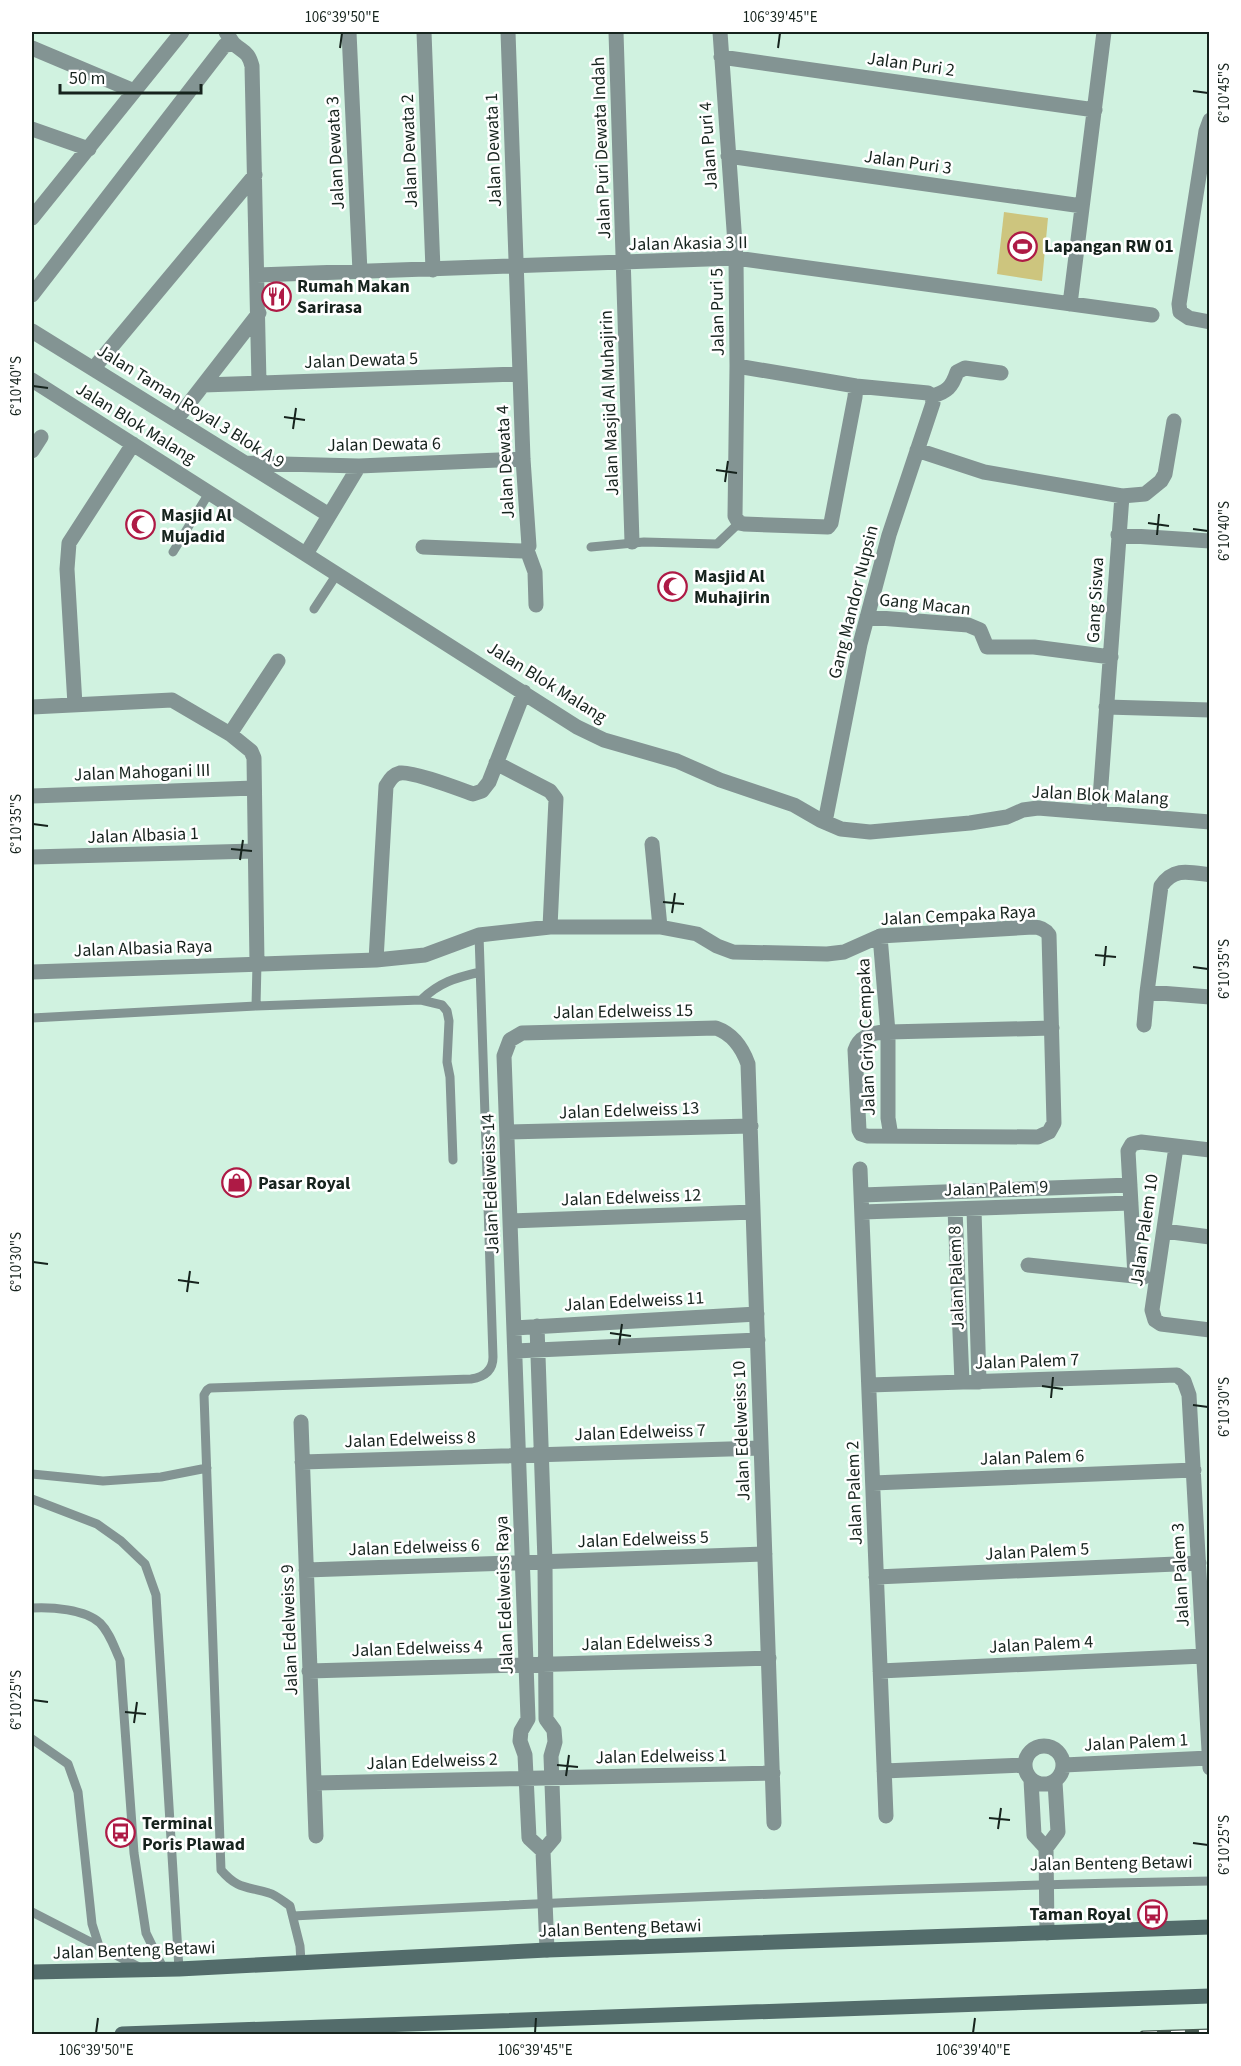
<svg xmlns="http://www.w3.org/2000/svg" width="1241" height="2066" font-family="'Source Sans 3',sans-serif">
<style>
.garden{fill:#cdc57e}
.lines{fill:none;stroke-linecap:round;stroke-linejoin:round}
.lane{stroke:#839493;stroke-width:9}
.street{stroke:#839493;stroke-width:15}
.secondary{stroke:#536c6b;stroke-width:15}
.rail-casing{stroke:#475a51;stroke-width:7}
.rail{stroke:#fff;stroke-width:4.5;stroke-dasharray:14;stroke-linecap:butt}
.ticks{fill:none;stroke:#16231d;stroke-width:2}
.labels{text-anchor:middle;stroke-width:5;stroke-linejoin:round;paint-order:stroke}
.street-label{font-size:18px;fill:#16231d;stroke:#fff}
.poi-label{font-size:18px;font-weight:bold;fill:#16231d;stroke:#fff;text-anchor:start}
.neatline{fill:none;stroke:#16231d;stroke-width:2}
.ticks-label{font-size:15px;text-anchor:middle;fill:#16231d}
</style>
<rect width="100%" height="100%" fill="#d0f2e0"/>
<!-- garden -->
<path class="garden" d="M1004 212 1048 218 1042 281 997 274Z"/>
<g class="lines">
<!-- lane -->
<path class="lane" d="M591 547 644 542 717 544 739 523
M173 552 209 493
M314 609 337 574
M421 1000C440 982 455 978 480 972
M256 1006 257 963
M32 1018 256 1006 421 1000 442 1005 447 1011 449 1021 447 1062 450 1077 453 1160
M32 1474 103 1481 161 1477 207 1468
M32 1499 97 1524 121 1541 145 1564 156 1595 179 1969
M32 1608C51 1607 85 1609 100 1623 110 1633 114 1647 120 1660L134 1853 146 1933 164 1970
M32 1739 68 1764 78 1792 92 1924 99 1946
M32 1912 139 1967
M293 1916C599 1900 904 1887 1210 1881
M301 1962 300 1946 290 1906C283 1901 276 1895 269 1893 247 1886 238 1890 221 1870L204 1395 207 1390 210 1388 471 1379C484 1377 493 1371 493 1357L479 935"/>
<!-- street -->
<path class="street" d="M226 32C228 35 231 41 234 44 244 53 248 51 252 66L259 383
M349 32 360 272
M424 32 433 270
M616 32 632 542
M720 32 736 258 737 366 735 516 739 523 744 524 828 527 831 523 855 397 856 386
M32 48 134 91
M721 57 1095 110
M1210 120 1206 131 1179 304 1180 312 1189 318 1210 322
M32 129 89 149
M728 156 1082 206
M32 218 182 32
M257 275 736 258 1152 315
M32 295 221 50 225 45 233 44
M1070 304 1104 32
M32 331 329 515
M737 366 856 386 928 393 932 396C947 392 952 387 957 372L965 368 1001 373
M93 369 255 175
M32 380 577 727 604 740 677 761 720 780 794 805 820 820 841 829 870 832 970 823 1007 817 1023 810 1038 808 1210 822
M203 385 520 374
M176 420 259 313
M917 450 984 472 1122 496 1145 494 1161 481 1165 474 1174 421
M32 451 41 437
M246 463 359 466 523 459
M1118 535 1210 541
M423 547 523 551 527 550 529 546 523 459 508 32
M527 550 535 572 536 605
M306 554 359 466
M867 617 968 625 980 630 987 647H1034L1111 657
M75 705 67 569 69 543 133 444
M32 707 172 700 230 734 251 751 254 758 257 963
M1106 707 1210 710
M230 734 278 661
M496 763 550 791 556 799 550 927
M32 796 254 788
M1099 812 1122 496
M825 822 860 644 889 535 933 403 932 396
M652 844 660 927
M32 857 255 851
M880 936 888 1032V1118L891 1136
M376 960 386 786C390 780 392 775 400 773 412 771 459 789 473 794L482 791 489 782 524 692
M32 972 376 960 425 955 479 935 550 927H660L697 934 717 946 733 952 827 954 844 952 880 936 1033 927C1040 927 1045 929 1049 935L1054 1123 1049 1132 1038 1137 867 1136 861 1134 859 1130 855 1050C860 1035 874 1032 888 1032L1052 1028
M1147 992 1161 886C1174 867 1189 872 1210 875
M1144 1025 1147 992 1210 997
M508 1132 751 1126
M1176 1147 1152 1310 1155 1320 1161 1324 1210 1330
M860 1169 886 1816
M862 1195 1130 1185
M955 1209 962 1382
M974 1209 979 1382
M862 1212 1131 1203
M510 1221 753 1212
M1164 1231 1210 1237
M1028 1265 1144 1277
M1135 1276 1128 1151 1132 1144 1141 1142 1210 1150
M537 1326 545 1562 546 1719 554 1730 555 1742 551 1756 554 1838 543 1851 547 1950
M514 1328 757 1314
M515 1351 758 1340
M869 1385 1177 1375 1184 1381 1189 1395 1210 1768
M301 1422 316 1836
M302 1462 761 1448
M873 1483 1194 1470
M306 1570 765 1554
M876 1577 1199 1563
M309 1671 769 1658
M880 1671 1203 1656
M1025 1765a19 19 0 1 1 38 0a19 19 0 1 1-38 0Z
M1064 1765 1209 1758
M884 1771 1025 1765
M1031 1780 1034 1835 1046 1848
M315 1783 773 1773
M543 1851 529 1838 525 1755 520 1741 521 1731 528 1719 504 1056 510 1040 522 1033 716 1028C733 1034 742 1047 748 1064L774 1823
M1047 1933 1046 1848 1058 1832 1055 1782"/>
<!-- secondary -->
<path class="secondary" d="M32 1972 179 1969 547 1950 1210 1927
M122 2034 1210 1996"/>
<defs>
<path id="rail" d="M1143 2034 1210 2032"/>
</defs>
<!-- rail casing -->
<use href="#rail" class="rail-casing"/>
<!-- rail -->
<use href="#rail" class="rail"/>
</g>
<!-- ticks -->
<path class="ticks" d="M340 48 342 33M778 48 780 33M1193 91 1208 93M33 386 48 388M284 417 305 420M293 429 296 408M716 470 737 473M725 482 728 461M1148 523 1169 526M1193 529 1208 531M1157 535 1159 514M33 824 48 826M231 849 252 851M240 860 243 840M663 902 684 904M672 913 675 893M1095 955 1116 957M1104 966 1106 946M1193 967 1208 969M33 1262 48 1264M178 1280 199 1283M187 1292 190 1271M610 1333 631 1336M619 1345 622 1324M1042 1386 1063 1389M1051 1398 1053 1377M1193 1405 1208 1407M33 1700 48 1702M125 1712 146 1714M134 1723 137 1702M557 1765 578 1767M566 1776 569 1755M989 1818 1010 1820M998 1829 1001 1808M1193 1843 1208 1845M96 2033 98 2018M535 2033 536 2018M973 2033 975 2018"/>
<!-- icons -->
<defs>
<symbol id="stadium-ring" viewBox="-11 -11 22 22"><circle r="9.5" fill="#fff" stroke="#ae1a45" stroke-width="1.5"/><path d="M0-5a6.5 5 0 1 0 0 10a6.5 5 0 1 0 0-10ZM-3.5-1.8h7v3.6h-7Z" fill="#ae1a45"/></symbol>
<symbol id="restaurant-ring" viewBox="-11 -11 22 22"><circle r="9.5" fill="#fff" stroke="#ae1a45" stroke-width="1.5"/><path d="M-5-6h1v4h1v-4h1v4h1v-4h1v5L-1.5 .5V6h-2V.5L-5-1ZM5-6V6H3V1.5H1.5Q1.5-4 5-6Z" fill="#ae1a45"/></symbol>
<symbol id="mosque-ring" viewBox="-11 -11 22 22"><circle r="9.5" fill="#fff" stroke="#ae1a45" stroke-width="1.5"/><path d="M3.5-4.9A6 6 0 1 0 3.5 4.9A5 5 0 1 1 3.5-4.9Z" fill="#ae1a45"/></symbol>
<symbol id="shop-ring" viewBox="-11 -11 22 22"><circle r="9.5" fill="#fff" stroke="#ae1a45" stroke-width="1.5"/><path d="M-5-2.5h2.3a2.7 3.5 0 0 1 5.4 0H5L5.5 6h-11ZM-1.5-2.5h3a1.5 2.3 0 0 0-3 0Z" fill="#ae1a45"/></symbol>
<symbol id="bus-ring" viewBox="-11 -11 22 22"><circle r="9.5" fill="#fff" stroke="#ae1a45" stroke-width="1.5"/><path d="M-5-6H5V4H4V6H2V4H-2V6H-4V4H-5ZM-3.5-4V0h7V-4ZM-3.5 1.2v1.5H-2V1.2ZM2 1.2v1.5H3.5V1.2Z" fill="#ae1a45"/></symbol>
</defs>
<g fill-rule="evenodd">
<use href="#stadium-ring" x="1006" y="230" width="33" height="33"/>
<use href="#restaurant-ring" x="260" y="280" width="33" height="33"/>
<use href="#mosque-ring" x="124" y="508" width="33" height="33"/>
<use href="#mosque-ring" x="656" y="570" width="33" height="33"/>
<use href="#shop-ring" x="220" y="1166" width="33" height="33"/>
<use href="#bus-ring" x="104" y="1816" width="33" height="33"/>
<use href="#bus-ring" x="1136" y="1898" width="33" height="33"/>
</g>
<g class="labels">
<!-- street labels -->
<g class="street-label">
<text transform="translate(911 64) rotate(8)" y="6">Jalan Puri 2</text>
<text transform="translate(708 146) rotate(-94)" y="6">Jalan Puri 4</text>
<text transform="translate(601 148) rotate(-92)" y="6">Jalan Puri Dewata Indah</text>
<text transform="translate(493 150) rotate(-92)" y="6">Jalan Dewata 1</text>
<text transform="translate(409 151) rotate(-92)" y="6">Jalan Dewata 2</text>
<text transform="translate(335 153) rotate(-93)" y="6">Jalan Dewata 3</text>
<text transform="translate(908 162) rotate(8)" y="6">Jalan Puri 3</text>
<text transform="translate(688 243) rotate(-1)" y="6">Jalan Akasia 3 II</text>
<text transform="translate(717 312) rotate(-91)" y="6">Jalan Puri 5</text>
<text transform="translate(361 360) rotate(-2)" y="6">Jalan Dewata 5</text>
<text transform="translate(609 403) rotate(-92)" y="6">Jalan Masjid Al Muhajirin</text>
<text transform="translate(191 406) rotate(32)" y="6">Jalan Taman Royal 3 Blok A 9</text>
<text transform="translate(136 423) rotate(32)" y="6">Jalan Blok Malang</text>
<text transform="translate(384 444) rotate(-1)" y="6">Jalan Dewata 6</text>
<text transform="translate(505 462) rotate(-93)" y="6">Jalan Dewata 4</text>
<text transform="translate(1095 600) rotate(-87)" y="6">Gang Siswa</text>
<text transform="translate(853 602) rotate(-76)" y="6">Gang Mandor Nupsin</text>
<text transform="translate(925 604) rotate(6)" y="6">Gang Macan</text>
<text transform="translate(547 682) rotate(32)" y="6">Jalan Blok Malang</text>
<text transform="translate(142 772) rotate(-2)" y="6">Jalan Mahogani III</text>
<text transform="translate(1100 795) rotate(3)" y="6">Jalan Blok Malang</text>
<text transform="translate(143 835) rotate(-2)" y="6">Jalan Albasia 1</text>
<text transform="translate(958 915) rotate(-3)" y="6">Jalan Cempaka Raya</text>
<text transform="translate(143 948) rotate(-2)" y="6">Jalan Albasia Raya</text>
<text transform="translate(623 1011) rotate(-1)" y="6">Jalan Edelweiss 15</text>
<text transform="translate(866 1037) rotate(-92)" y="6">Jalan Griya Cempaka</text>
<text transform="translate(629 1110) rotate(-2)" y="6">Jalan Edelweiss 13</text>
<text transform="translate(490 1184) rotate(-92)" y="6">Jalan Edelweiss 14</text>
<text transform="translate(996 1188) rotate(-2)" y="6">Jalan Palem 9</text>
<text transform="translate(631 1197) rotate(-2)" y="6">Jalan Edelweiss 12</text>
<text transform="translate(1144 1230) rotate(-82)" y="6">Jalan Palem 10</text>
<text transform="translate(956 1278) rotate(-92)" y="6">Jalan Palem 8</text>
<text transform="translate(634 1301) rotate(-3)" y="6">Jalan Edelweiss 11</text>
<text transform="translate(1027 1361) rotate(-2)" y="6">Jalan Palem 7</text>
<text transform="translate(741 1431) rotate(-92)" y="6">Jalan Edelweiss 10</text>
<text transform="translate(640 1432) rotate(-2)" y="6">Jalan Edelweiss 7</text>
<text transform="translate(410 1439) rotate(-2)" y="6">Jalan Edelweiss 8</text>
<text transform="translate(1032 1457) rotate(-2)" y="6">Jalan Palem 6</text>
<text transform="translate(854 1493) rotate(-92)" y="6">Jalan Palem 2</text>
<text transform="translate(643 1539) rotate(-2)" y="6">Jalan Edelweiss 5</text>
<text transform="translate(414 1547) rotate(-2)" y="6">Jalan Edelweiss 6</text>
<text transform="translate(1037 1551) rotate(-3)" y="6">Jalan Palem 5</text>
<text transform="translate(1180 1575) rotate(-93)" y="6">Jalan Palem 3</text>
<text transform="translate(504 1595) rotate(-92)" y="6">Jalan Edelweiss Raya</text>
<text transform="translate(289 1630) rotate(-92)" y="6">Jalan Edelweiss 9</text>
<text transform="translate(647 1642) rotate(-2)" y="6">Jalan Edelweiss 3</text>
<text transform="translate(1041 1644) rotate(-3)" y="6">Jalan Palem 4</text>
<text transform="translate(417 1648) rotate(-2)" y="6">Jalan Edelweiss 4</text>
<text transform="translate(1136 1742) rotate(-3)" y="6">Jalan Palem 1</text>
<text transform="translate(661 1756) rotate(-1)" y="6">Jalan Edelweiss 1</text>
<text transform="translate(432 1761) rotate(-2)" y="6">Jalan Edelweiss 2</text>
<text transform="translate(1111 1863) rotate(-1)" y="6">Jalan Benteng Betawi</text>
<text transform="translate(620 1928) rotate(-2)" y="6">Jalan Benteng Betawi</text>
<text transform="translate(134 1950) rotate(-2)" y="6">Jalan Benteng Betawi</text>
</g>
<!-- poi labels -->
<g class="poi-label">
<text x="1044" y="252">Lapangan RW 01</text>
<text x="297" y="292">Rumah Makan<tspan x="297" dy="21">Sarirasa</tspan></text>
<text x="161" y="521">Masjid Al<tspan x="161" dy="21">Mujadid</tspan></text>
<text x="694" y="582">Masjid Al<tspan x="694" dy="21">Muhajirin</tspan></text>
<text x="258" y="1189">Pasar Royal</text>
<text x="142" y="1829">Terminal<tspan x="142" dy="21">Poris Plawad</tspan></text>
<text x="1131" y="1920" text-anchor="end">Taman Royal</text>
</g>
</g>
<!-- border -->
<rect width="1241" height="2066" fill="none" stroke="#ffffff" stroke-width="66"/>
<!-- scale -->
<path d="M60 84v9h141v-9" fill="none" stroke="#16231d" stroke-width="3"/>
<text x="69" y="84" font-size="18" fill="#16231d" stroke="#ffffff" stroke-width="4.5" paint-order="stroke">50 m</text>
<rect x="33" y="33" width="1175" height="2000" class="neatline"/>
<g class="ticks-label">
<text x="342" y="22">106°39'50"E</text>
<text x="780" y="22">106°39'45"E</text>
<text transform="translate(1224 93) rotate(-90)" y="5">6°10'45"S</text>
<text transform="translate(16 386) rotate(-90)" y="5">6°10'40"S</text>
<text transform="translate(1224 531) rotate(-90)" y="5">6°10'40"S</text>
<text transform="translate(16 824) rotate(-90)" y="5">6°10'35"S</text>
<text transform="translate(1224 969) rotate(-90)" y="5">6°10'35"S</text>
<text transform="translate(16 1262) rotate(-90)" y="5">6°10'30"S</text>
<text transform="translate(1224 1407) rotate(-90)" y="5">6°10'30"S</text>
<text transform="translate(16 1700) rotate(-90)" y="5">6°10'25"S</text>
<text transform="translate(1224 1845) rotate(-90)" y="5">6°10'25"S</text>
<text x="96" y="2055">106°39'50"E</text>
<text x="535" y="2055">106°39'45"E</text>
<text x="973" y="2055">106°39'40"E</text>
</g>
</svg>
